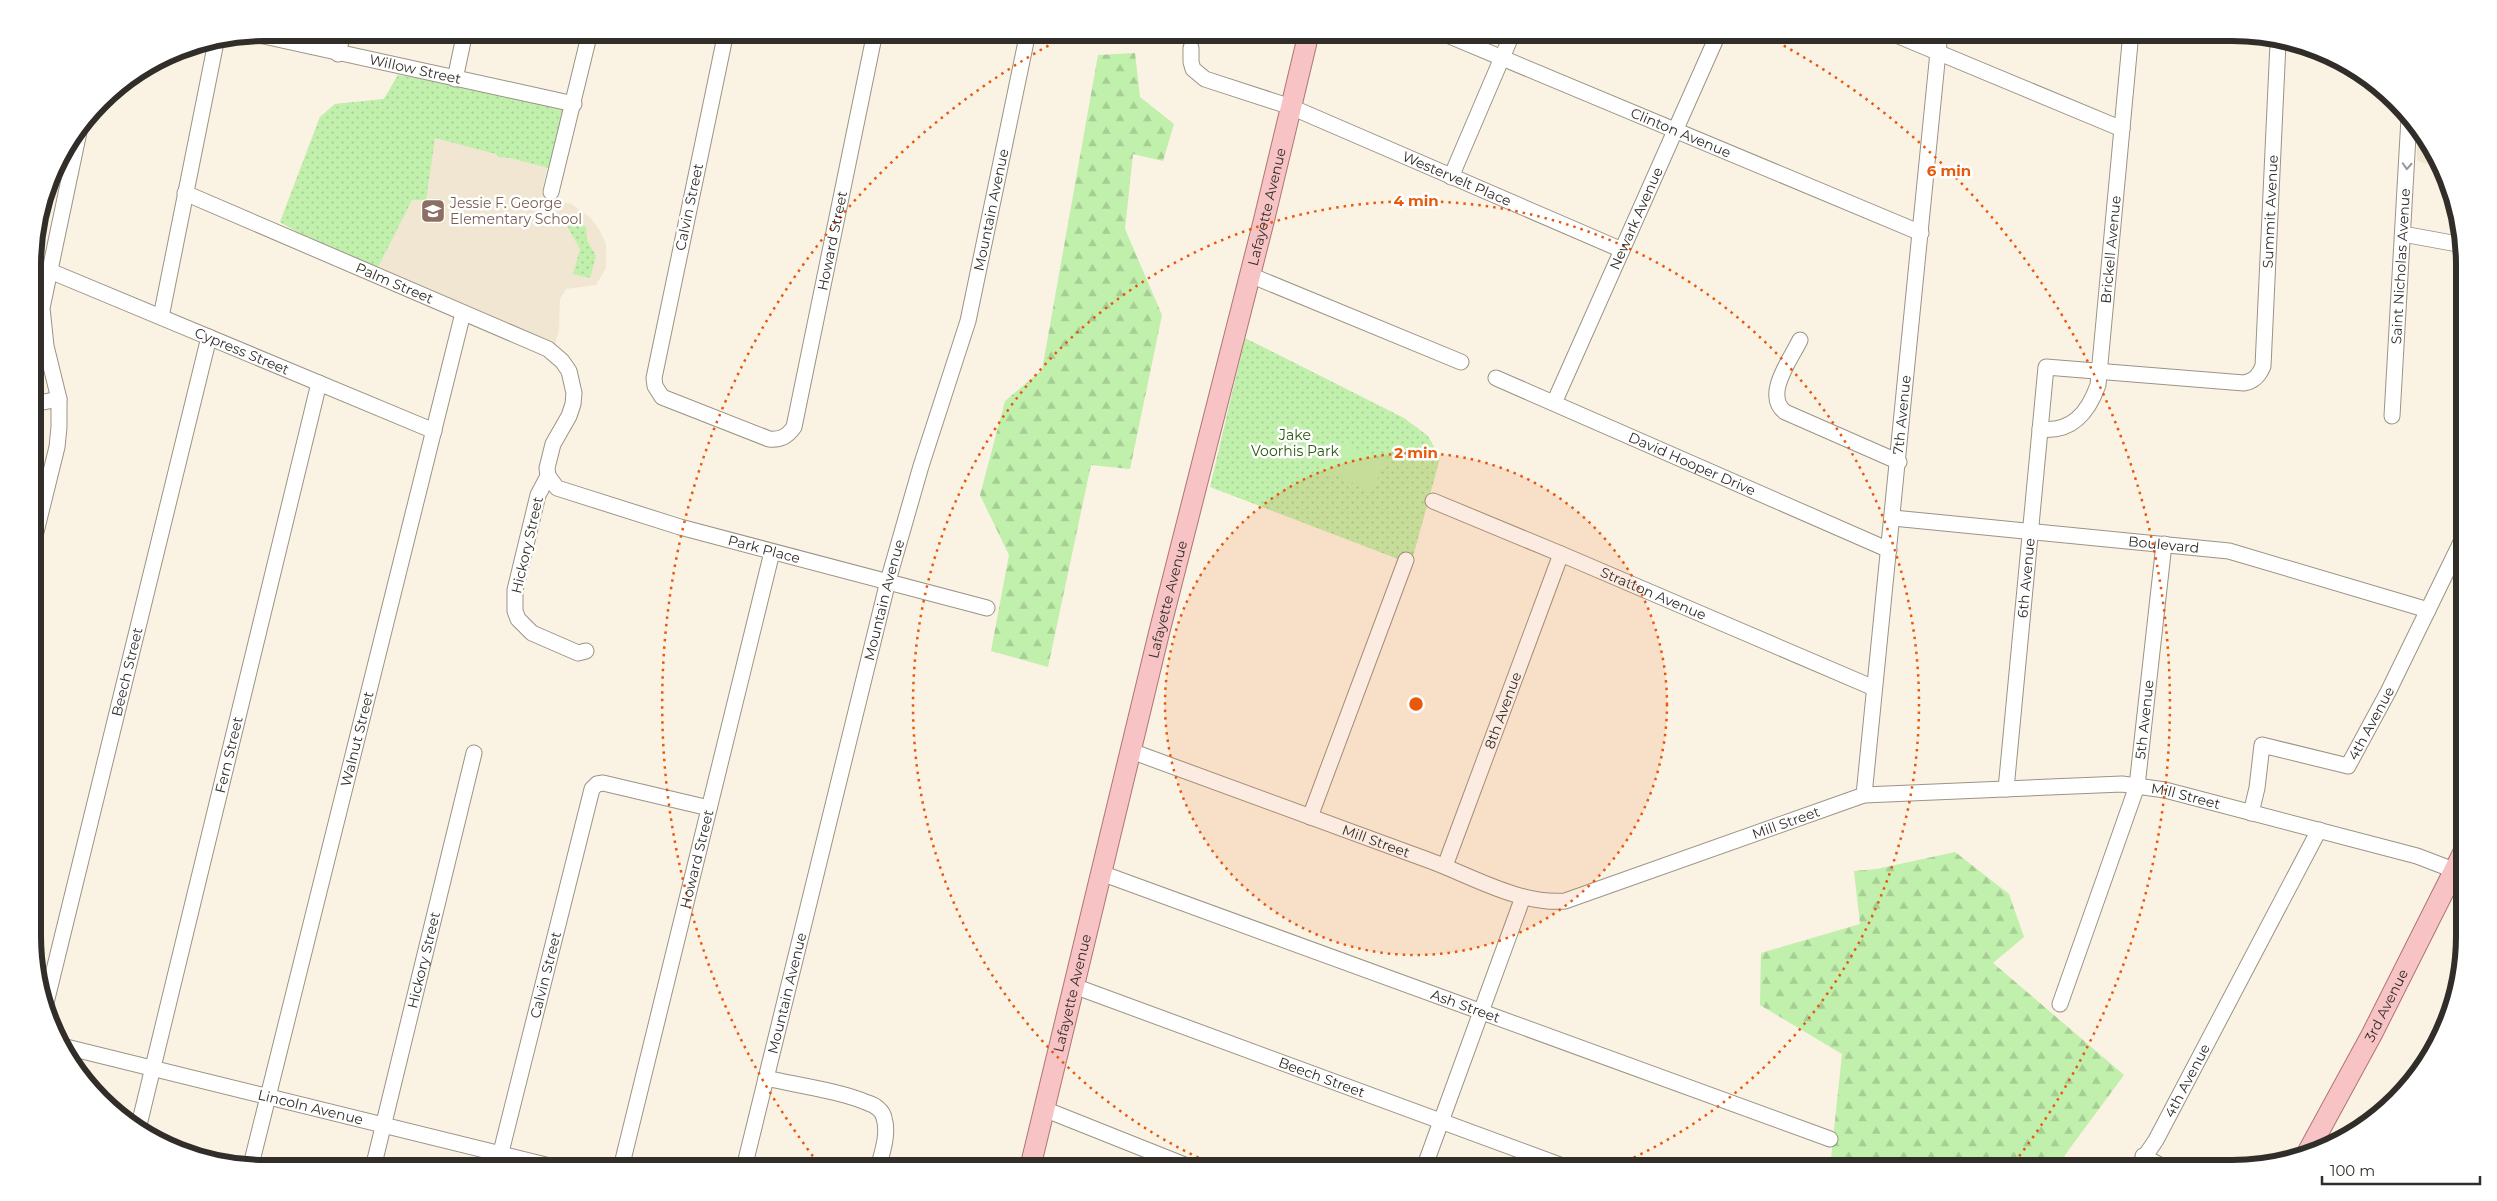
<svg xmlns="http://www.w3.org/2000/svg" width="2497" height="1201" font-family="Montserrat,sans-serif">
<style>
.built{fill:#f1e6d1}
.grass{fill:url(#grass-dots)}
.forest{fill:url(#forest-firs)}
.garden{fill:#c1efac}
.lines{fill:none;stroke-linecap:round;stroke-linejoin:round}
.minor-casing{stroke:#9b9486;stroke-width:17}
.major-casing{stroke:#ae7574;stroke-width:22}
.minor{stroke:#fff;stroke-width:15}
.major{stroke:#f7c3c4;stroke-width:20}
.oneway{stroke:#989694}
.ring{fill:none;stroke:#e8590c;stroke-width:2.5;stroke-dasharray:2.5 5}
.labels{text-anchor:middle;stroke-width:5;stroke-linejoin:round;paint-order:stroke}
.street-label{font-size:14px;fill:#312e29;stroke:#fff}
.education-label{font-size:14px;fill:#785e54;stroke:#fff;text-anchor:start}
.park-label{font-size:14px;fill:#2a580e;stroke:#fff}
.rim{fill:none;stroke:#312e29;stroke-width:6}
.centre{fill:#e8590c;stroke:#fff;stroke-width:2.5}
.ring-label{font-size:15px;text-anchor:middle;font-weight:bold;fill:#e8590c;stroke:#fff;stroke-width:5;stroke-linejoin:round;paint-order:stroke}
</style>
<defs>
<pattern id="grass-dots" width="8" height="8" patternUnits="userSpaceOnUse" patternTransform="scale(1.25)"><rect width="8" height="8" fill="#c1efac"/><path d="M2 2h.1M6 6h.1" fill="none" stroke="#a6cd94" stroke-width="1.8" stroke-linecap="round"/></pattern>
<pattern id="forest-firs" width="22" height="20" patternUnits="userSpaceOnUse" patternTransform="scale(1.25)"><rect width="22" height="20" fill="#c1efac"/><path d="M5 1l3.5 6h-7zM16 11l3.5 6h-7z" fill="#a6cd94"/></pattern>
</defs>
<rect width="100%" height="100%" fill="#faf2e3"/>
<!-- built -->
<path class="built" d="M398 75 547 168 542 192 551 201 571 204 590 217 600 231 606 244V268L596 285 566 289 560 299 559 330 553 353 280 222 320 117 335 104 384 99Z
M2417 127 2425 136 2437 167 2417 161Z"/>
<!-- grass -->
<path class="grass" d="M398 75 508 92 570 105 560 171 510 158 498 157 496 154 435 138 426 200H412L373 277 280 222 320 117 335 104 384 99Z
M574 219 586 227 587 240 596 256 590 278 573 274 580 249 567 226 570 220Z
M1245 338 1404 418 1428 436 1440 458 1411 564 1210 487Z"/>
<!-- forest -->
<path class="forest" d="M1135 53 1140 97 1174 124 1163 161 1133 154 1125 229 1162 315 1130 469 1091 465 1048 667 991 651 1009 555 980 495 1005 401 1042 370 1098 55Z
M1955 852 2009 894 2024 937 1993 963 2124 1075 2065 1155 2063 1168H1830L1842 1054 1760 1005 1761 953 1860 924 1854 871 1877 869Z"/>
<!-- garden -->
<path class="garden" d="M1337 440 1384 462 1372 492 1323 469Z"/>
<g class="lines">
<defs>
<g id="minor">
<path id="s1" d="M726 32 654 378 655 386 662 397 769 439C780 440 787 437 794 427L875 32"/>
<path id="s2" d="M1440 32 1921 233"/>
<path d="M1889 32 2122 129"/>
<path id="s3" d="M255 34 574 104"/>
<path id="s4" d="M1191 48V62L1193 69 1205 79 1291 107 1622 250"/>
<path d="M338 54 343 32"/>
<path d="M455 79 465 32"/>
<path d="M1451 177 1513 32"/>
<path d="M551 192 590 32"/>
<path id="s5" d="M185 193 548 349 562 361 569 371 574 393 573 404 569 416 553 444 547 468 548 476 538 495 515 590V611L518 619 532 633 578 653 586 651"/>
<path d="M2403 234 2463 245"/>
<path id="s6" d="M50 271 434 431"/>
<path d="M1250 275 1461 362"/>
<path d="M161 317 216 42"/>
<path d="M1800 340C1791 359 1763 395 1785 412L1899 462"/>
<path id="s7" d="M1496 378 1889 550"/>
<path id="s8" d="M1554 403 1719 32"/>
<path d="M33 404 59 399"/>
<path id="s9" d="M2392 416 2409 118"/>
<path id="s10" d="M2040 429C2072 433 2088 413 2098 385L2131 32"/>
<path id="s11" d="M548 476 557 488 680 527 987 608"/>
<path id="s12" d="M1433 501 1561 554 1874 688"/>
<path id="s13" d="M1893 518 2229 551 2428 610"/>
<path d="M34 540 57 447 59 427V399L46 346 42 308 79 132"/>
<path id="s14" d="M1131 751C1230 788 1329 824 1428 860 1470 875 1519 905 1565 901L1864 795 2122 784 2165 790 2417 856 2464 874"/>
<path id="s15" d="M2006 789 2046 367 2244 383C2254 381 2259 376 2263 366L2278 43"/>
<path id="s16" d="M1864 795 1940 32"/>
<path id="s17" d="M2251 813 2257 788 2262 745 2348 766 2388 692 2463 538"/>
<path d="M1310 817 1406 560"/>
<path id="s18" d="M1445 866 1561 554"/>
<path id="s19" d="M1101 873 1830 1139"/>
<path id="s20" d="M1074 986 1568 1168"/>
<path id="s21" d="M2060 1004 2137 786 2164 544"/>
<path id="s22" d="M45 1007 209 337"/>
<path id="s23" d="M62 1046 558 1168"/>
<path d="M766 1078C796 1085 841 1091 868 1103 875 1105 883 1111 884 1118 889 1134 882 1153 878 1168"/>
<path d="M1044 1109 1192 1168"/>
<path id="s24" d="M139 1125 319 383"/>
<path d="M2143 1156 2165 1168"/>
<path id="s25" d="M251 1165 463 313"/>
<path id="s26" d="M373 1168 474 753"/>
<path id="s27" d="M497 1168 592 789 597 784 603 783 709 808"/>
<path id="s28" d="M621 1168 772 552"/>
<path id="s29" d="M744 1168 888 581 921 466 968 321 1028 32"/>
<path d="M1424 1168 1523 897"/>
<path id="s30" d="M2137 1168 2156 1140 2319 830"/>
</g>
<g id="major">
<path id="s31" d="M2305 1157 2372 1034 2464 851"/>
<path id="s32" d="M1030 1168 1159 633 1264 220 1309 32"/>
</g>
</defs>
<!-- minor casing -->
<use href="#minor" class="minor-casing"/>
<!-- major casing -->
<use href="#major" class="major-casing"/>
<!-- minor -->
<use href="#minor" class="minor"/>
<!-- major -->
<use href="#major" class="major"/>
</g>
<!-- one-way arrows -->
<defs><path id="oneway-chevron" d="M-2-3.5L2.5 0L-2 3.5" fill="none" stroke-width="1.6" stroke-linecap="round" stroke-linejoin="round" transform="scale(1.25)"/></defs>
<use class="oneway" href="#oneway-chevron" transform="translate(2407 166) rotate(93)"/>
<!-- distance rings -->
<circle cx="1416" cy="704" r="251" fill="#e8590c" fill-opacity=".12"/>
<g class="ring">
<circle cx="1416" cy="704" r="251"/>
<path d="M1219 1167A503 503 0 1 1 1613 1167"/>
<path d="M822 1168A754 754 0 0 1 1068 35M1764 35A754 754 0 0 1 2014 1163"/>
</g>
<!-- icons -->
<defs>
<symbol id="school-square" viewBox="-11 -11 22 22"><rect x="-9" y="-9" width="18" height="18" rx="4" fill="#8d6e63" stroke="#fff"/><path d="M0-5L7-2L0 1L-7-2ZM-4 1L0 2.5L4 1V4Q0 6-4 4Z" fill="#fff"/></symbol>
</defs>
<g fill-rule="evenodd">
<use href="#school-square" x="419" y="197" width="28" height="28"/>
</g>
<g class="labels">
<!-- street labels -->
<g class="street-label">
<text dy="5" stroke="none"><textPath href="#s3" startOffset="164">Willow Street</textPath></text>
<text dy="5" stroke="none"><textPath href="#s2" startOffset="261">Clinton Avenue</textPath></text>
<text dy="5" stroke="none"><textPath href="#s4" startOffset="308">Westervelt Place</textPath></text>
<text transform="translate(689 207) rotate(-78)" y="5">Calvin Street</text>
<text dy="5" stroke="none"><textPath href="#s32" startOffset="990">Lafayette Avenue</textPath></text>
<text dy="5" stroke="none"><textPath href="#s29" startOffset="990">Mountain Avenue</textPath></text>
<text dy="5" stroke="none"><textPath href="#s15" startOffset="804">Summit Avenue</textPath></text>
<text dy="5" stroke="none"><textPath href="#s8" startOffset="202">Newark Avenue</textPath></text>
<text dy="5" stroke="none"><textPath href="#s1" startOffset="709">Howard Street</textPath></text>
<text dy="5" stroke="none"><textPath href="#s10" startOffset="216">Brickell Avenue</textPath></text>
<text dy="5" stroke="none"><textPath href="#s9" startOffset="150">Saint Nicholas Avenue</textPath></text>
<text dy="5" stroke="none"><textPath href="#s5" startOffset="228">Palm Street</textPath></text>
<text dy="5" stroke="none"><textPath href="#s6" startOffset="208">Cypress Street</textPath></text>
<text dy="5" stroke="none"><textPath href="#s16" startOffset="382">7th Avenue</textPath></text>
<text dy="5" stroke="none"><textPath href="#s7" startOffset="214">David Hooper Drive</textPath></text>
<text dy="5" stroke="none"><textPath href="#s13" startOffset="272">Boulevard</textPath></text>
<text transform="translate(527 545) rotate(-77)" y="5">Hickory Street</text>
<text dy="5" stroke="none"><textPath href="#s11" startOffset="231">Park Place</textPath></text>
<text dy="5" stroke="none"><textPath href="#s15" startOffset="212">6th Avenue</textPath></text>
<text dy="5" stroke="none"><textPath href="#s12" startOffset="239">Stratton Avenue</textPath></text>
<text dy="5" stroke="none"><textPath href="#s29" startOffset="585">Mountain Avenue</textPath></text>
<text dy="5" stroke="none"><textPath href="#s32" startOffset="585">Lafayette Avenue</textPath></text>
<text dy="5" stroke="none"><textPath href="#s22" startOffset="345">Beech Street</textPath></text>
<text dy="5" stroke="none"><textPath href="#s18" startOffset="166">8th Avenue</textPath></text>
<text dy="5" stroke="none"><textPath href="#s21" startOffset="298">5th Avenue</textPath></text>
<text dy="5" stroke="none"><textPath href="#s17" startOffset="206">4th Avenue</textPath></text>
<text dy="5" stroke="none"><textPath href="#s25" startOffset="439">Walnut Street</textPath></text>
<text dy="5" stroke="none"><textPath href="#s24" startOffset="381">Fern Street</textPath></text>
<text dy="5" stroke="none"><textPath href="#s14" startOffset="1101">Mill Street</textPath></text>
<text dy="5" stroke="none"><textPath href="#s14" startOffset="695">Mill Street</textPath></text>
<text dy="5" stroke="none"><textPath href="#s14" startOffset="261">Mill Street</textPath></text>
<text dy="5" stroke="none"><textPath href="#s28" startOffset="318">Howard Street</textPath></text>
<text dy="5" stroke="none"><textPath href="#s26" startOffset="214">Hickory Street</textPath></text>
<text dy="5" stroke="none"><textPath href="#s27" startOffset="199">Calvin Street</textPath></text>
<text dy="5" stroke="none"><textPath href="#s29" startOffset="180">Mountain Avenue</textPath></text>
<text dy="5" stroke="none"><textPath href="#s32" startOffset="180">Lafayette Avenue</textPath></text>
<text dy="5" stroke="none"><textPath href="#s31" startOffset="172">3rd Avenue</textPath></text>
<text dy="5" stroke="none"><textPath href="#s19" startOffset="388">Ash Street</textPath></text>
<text dy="5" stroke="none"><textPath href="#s20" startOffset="264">Beech Street</textPath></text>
<text dy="5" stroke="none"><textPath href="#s30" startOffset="101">4th Avenue</textPath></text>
<text dy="5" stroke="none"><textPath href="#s23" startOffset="256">Lincoln Avenue</textPath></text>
</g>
<!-- education labels -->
<g class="education-label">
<text x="450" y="208">Jessie F. George<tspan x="450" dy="16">Elementary School</tspan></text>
</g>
<!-- park labels -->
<g class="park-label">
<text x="1295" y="440">Jake<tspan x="1295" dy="16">Voorhis Park</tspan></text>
</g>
</g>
<!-- crop -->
<path d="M0 0H2497V1201H0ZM265 41H2232A224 224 0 0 1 2456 265V936A224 224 0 0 1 2232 1160H265A224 224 0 0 1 41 936V265A224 224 0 0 1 265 41Z" fill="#fff" fill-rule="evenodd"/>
<path class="rim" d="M265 41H2232A224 224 0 0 1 2456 265V936A224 224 0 0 1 2232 1160H265A224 224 0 0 1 41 936V265A224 224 0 0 1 265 41Z"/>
<circle cx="1416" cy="704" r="8" class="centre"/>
<g class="ring-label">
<text x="1949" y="176">6 min</text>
<text x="1416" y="206">4 min</text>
<text x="1416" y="458">2 min</text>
</g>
<!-- scale -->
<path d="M2322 1176v8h158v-8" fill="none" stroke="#312e29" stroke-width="2.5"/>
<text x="2330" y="1176" font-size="15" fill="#312e29" stroke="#ffffff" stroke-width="4" paint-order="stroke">100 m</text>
</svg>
